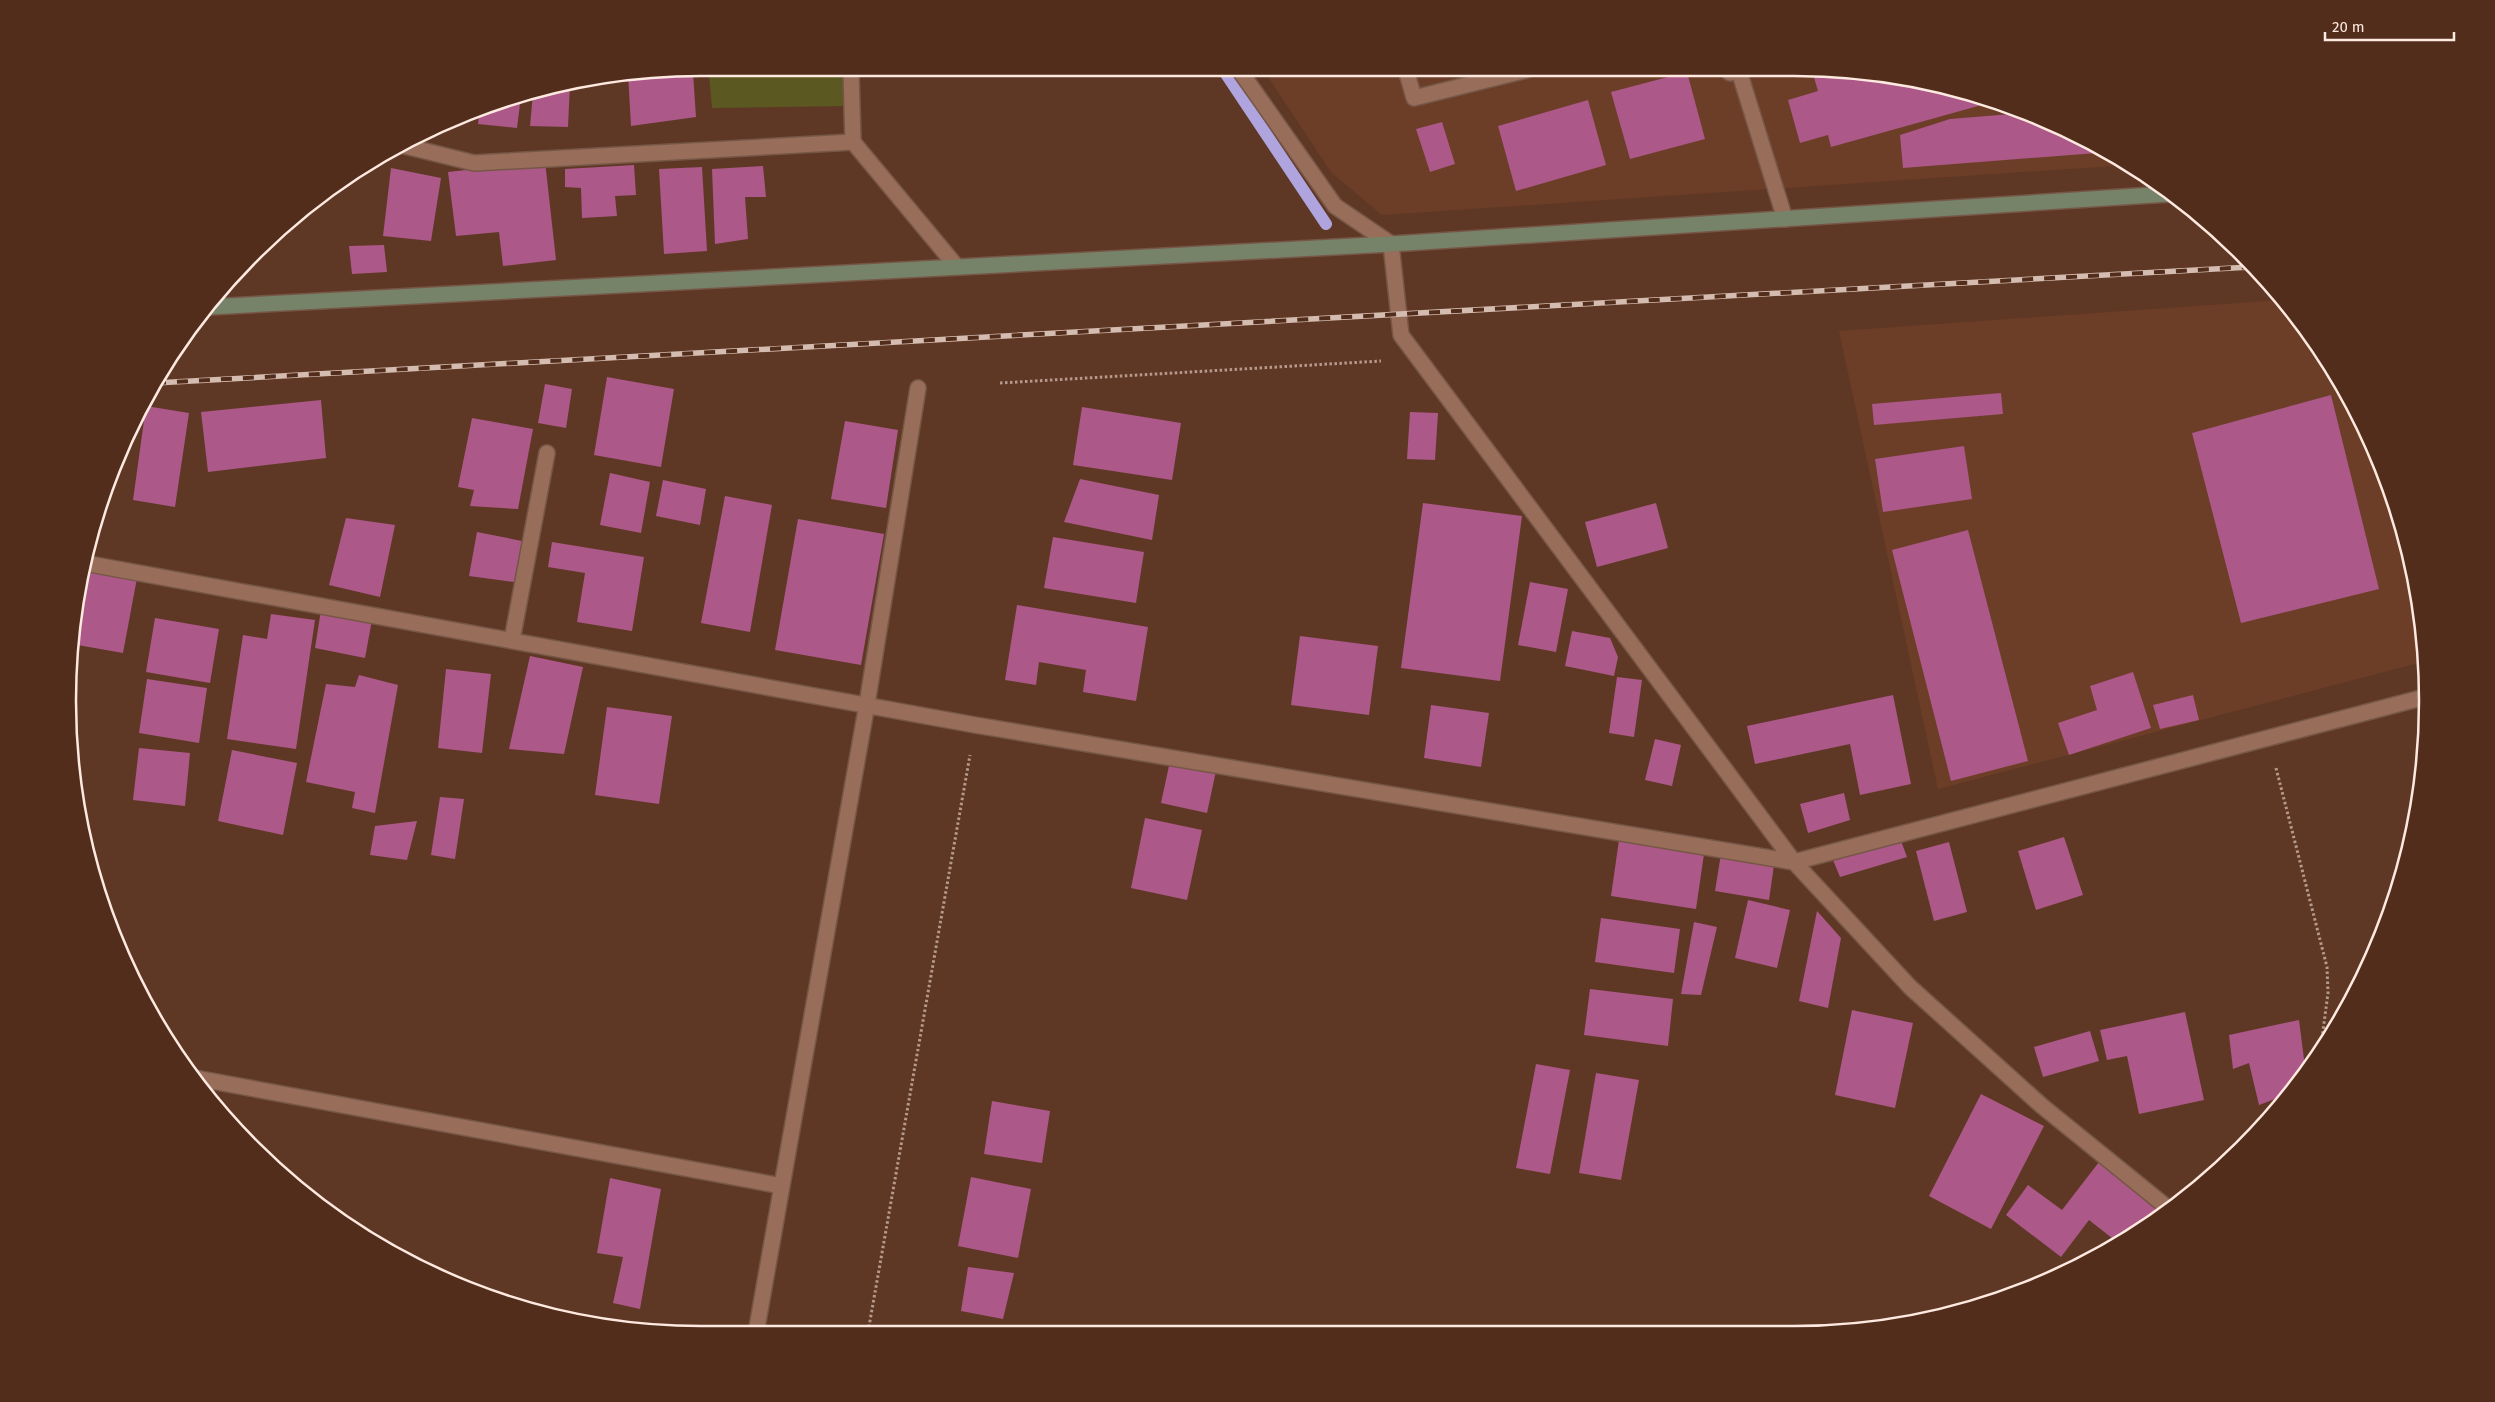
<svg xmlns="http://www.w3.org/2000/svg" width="2495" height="1402" font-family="'Fira Sans',sans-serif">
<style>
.built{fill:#6c3e27}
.green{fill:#5b5821}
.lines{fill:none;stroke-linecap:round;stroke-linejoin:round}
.stream{stroke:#afa4dd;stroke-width:12}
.building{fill:#ac5888}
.lane-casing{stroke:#765747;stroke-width:18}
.street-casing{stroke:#765747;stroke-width:18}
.secondary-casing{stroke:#765747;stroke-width:18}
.path{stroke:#b6998c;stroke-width:3;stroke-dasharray:2.5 2.5;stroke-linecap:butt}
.lane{stroke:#986d59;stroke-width:15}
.street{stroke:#986d59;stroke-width:15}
.secondary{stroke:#768368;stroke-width:15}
.rail-casing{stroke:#d5bcb1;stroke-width:5.5}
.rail{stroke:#532d1b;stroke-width:4;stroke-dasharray:11;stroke-linecap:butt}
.rim{fill:none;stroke:#fde9e0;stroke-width:2.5}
</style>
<rect width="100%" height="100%" fill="#5f3825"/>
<!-- built -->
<path class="built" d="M1835 69 1997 101 2111 153 2129 165 1382 215 1331 172 1264 71Z
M2282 300 2297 316 2362 421 2406 537 2426 661 1938 789 1839 331Z"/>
<!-- green -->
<path class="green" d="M843 72 845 106 712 108 709 73Z"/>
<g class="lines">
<!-- stream -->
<path class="stream" d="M1224 71 1326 224"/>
</g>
<!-- building -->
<path class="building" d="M1832 69H1835L1996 101 1831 147 1828 135 1800 143 1788 100 1818 91 1813 74Z
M1687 72 1705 139 1630 159 1611 92Z
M628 73H693L696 117 631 126Z
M570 84 568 127 530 126 533 93Z
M521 96 517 128 478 124 480 108Z
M1588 100 1606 165 1516 191 1498 126Z
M474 111 473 119 459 117 472 112Z
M2024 113 2110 152 1903 168 1900 135 1950 119Z
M1442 122 1455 164 1430 172 1416 129Z
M545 161 556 260 503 266 499 232 456 236 448 172Z
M634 165 636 195 615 196 617 216 582 218 581 188 565 187V169Z
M763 166 766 197H745L748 239 715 244 712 169Z
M702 167 707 251 664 254 659 169Z
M391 168 441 178 431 241 383 236Z
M384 245 387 272 352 274 349 246Z
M607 377 674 389 661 467 594 455Z
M545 384 572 389 566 428 538 423Z
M2001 393 2003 414 1874 425 1872 404Z
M2331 395 2379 589 2241 623 2192 433Z
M321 400 326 458 208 472 201 412Z
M146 406 189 413 175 507 133 500Z
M1082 407 1181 423 1172 480 1073 465Z
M1410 412 1438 413 1435 460 1407 459Z
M472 418 533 429 518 509 470 506 474 490 458 487Z
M845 421 898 430 886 508 831 499Z
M1964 446 1972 499 1883 512 1875 459Z
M610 473 650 482 641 533 600 525Z
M1080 479 1159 495 1152 540 1064 522Z
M663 480 706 489 700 525 656 516Z
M725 496 772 505 750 632 701 623Z
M1423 503 1522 516 1500 681 1401 668Z
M1656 503 1668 548 1597 567 1585 522Z
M346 518 395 525 380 597 329 585Z
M798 519 884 534 861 665 775 650Z
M1968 530 2028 761 1951 781 1892 550Z
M477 532 522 541 514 582 469 576Z
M1053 537 1144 552 1136 603 1044 588Z
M552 542 644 557 632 631 577 622 585 573 548 567Z
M83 567 137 578 123 653 72 644 73 619Z
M1530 582 1568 589 1556 652 1518 645Z
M1017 605 1148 627 1136 701 1083 692 1086 670 1039 662 1036 685 1005 680Z
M321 610 372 620 365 658 315 648Z
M271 614 315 620 296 749 227 739 243 635 267 639Z
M155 618 219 629 210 683 146 672Z
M1572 631 1610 638 1618 657 1614 676 1565 666Z
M1300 636 1378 646 1369 715 1291 705Z
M530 656 583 667 564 754 509 749Z
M446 669 491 674 482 753 438 748Z
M2133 672 2151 728 2069 755 2058 723 2097 710 2090 686Z
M359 675 398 685 375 813 352 808 355 792 306 782 326 684 355 687Z
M1617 677 1642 680 1634 737 1609 733Z
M147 679 207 688 199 743 139 733Z
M1893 695 1911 784 1860 795 1850 744 1755 764 1747 726Z
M2193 695 2199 720 2160 729 2153 705Z
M1431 705 1489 713 1481 767 1424 758Z
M607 707 672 716 659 804 595 795Z
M1655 739 1681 745 1672 786 1645 780Z
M139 748 190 753 185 806 133 800Z
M232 750 297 763 283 835 218 821Z
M1170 761 1216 771 1207 813 1161 803Z
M1844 793 1850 820 1808 833 1800 804Z
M440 797 464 799 455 859 431 855Z
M1145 818 1202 830 1187 900 1131 888Z
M417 821 407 860 370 855 375 826Z
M2064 837 2083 895 2036 910 2018 851Z
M1619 840 1704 854 1696 909 1611 896Z
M1901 841 1907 857 1840 877 1833 860Z
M1949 842 1967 912 1934 921 1916 851Z
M1721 854 1774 865 1769 900 1715 891Z
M1748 900 1790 910 1777 968 1735 958Z
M1817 911 1841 938 1828 1008 1799 1001Z
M1601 918 1680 929 1674 973 1595 962Z
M1694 922 1717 927 1701 995 1681 994Z
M1590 989 1673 999 1668 1046 1584 1035Z
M1852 1010 1913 1023 1895 1108 1835 1095Z
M2185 1012 2204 1100 2139 1114 2127 1056 2107 1060 2100 1030Z
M2299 1020 2305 1067 2283 1096 2259 1105 2249 1063 2233 1069 2229 1035Z
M2090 1031 2099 1061 2043 1077 2034 1047Z
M1536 1064 1570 1070 1550 1174 1516 1168Z
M1596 1073 1639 1080 1621 1180 1579 1173Z
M1981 1094 2044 1126 1991 1229 1929 1196Z
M992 1101 1050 1111 1042 1163 984 1154Z
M2256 1128 2258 1129 2238 1152H2237Z
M2099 1162 2164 1212 2146 1228 2117 1242 2089 1220 2061 1257 2006 1215 2028 1185 2062 1210Z
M971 1177 1031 1189 1018 1258 958 1246Z
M610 1178 661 1189 640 1309 613 1303 623 1257 597 1253Z
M968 1267 1014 1273 1003 1319 961 1311Z
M943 1325 1001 1331V1332H942Z"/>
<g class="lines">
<defs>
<path id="lane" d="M1725 69 1730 73 1747 69
M1406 70 1414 98 1527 70
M1739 71 1785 219"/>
<path id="street" d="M1240 71 1335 206 1391 244 1401 335 1794 862 1910 987 2042 1106 2169 1209
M851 72 853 142 957 267
M401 145 474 163 853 142
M84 563 975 725 1794 862 2425 697
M512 640 547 453
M195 1078 782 1186
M756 1333 867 704 918 388"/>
<path id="secondary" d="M209 307 1391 244 2169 194"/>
</defs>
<!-- lane casing -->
<use href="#lane" class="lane-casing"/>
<!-- street casing -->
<use href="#street" class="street-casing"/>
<!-- secondary casing -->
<use href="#secondary" class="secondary-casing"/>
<!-- path -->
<path class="path" d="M1000 383 1381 361
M2276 768 2327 967 2328 993 2321 1046
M868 1332 970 755"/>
<!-- lane -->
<use href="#lane" class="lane"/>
<!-- street -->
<use href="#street" class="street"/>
<!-- secondary -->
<use href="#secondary" class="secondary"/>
<defs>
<path id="rail" d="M155 383 2251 267"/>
</defs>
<!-- rail casing -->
<use href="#rail" class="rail-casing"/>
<!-- rail -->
<use href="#rail" class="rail"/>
</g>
<!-- crop -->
<path d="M0 0H2495V1402H0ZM701 76H1794A625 625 0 0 1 2419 701V701A625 625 0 0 1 1794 1326H701A625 625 0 0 1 76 701V701A625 625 0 0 1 701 76Z" fill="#532d1b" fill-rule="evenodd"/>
<path class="rim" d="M701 76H1794A625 625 0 0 1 2419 701V701A625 625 0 0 1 1794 1326H701A625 625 0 0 1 76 701V701A625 625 0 0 1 701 76Z"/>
<!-- scale -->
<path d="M2325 32v8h129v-8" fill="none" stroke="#fde9e0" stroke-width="2.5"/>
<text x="2332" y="32" font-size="15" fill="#fde9e0" stroke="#532d1b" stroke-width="4" paint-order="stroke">20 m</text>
</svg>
